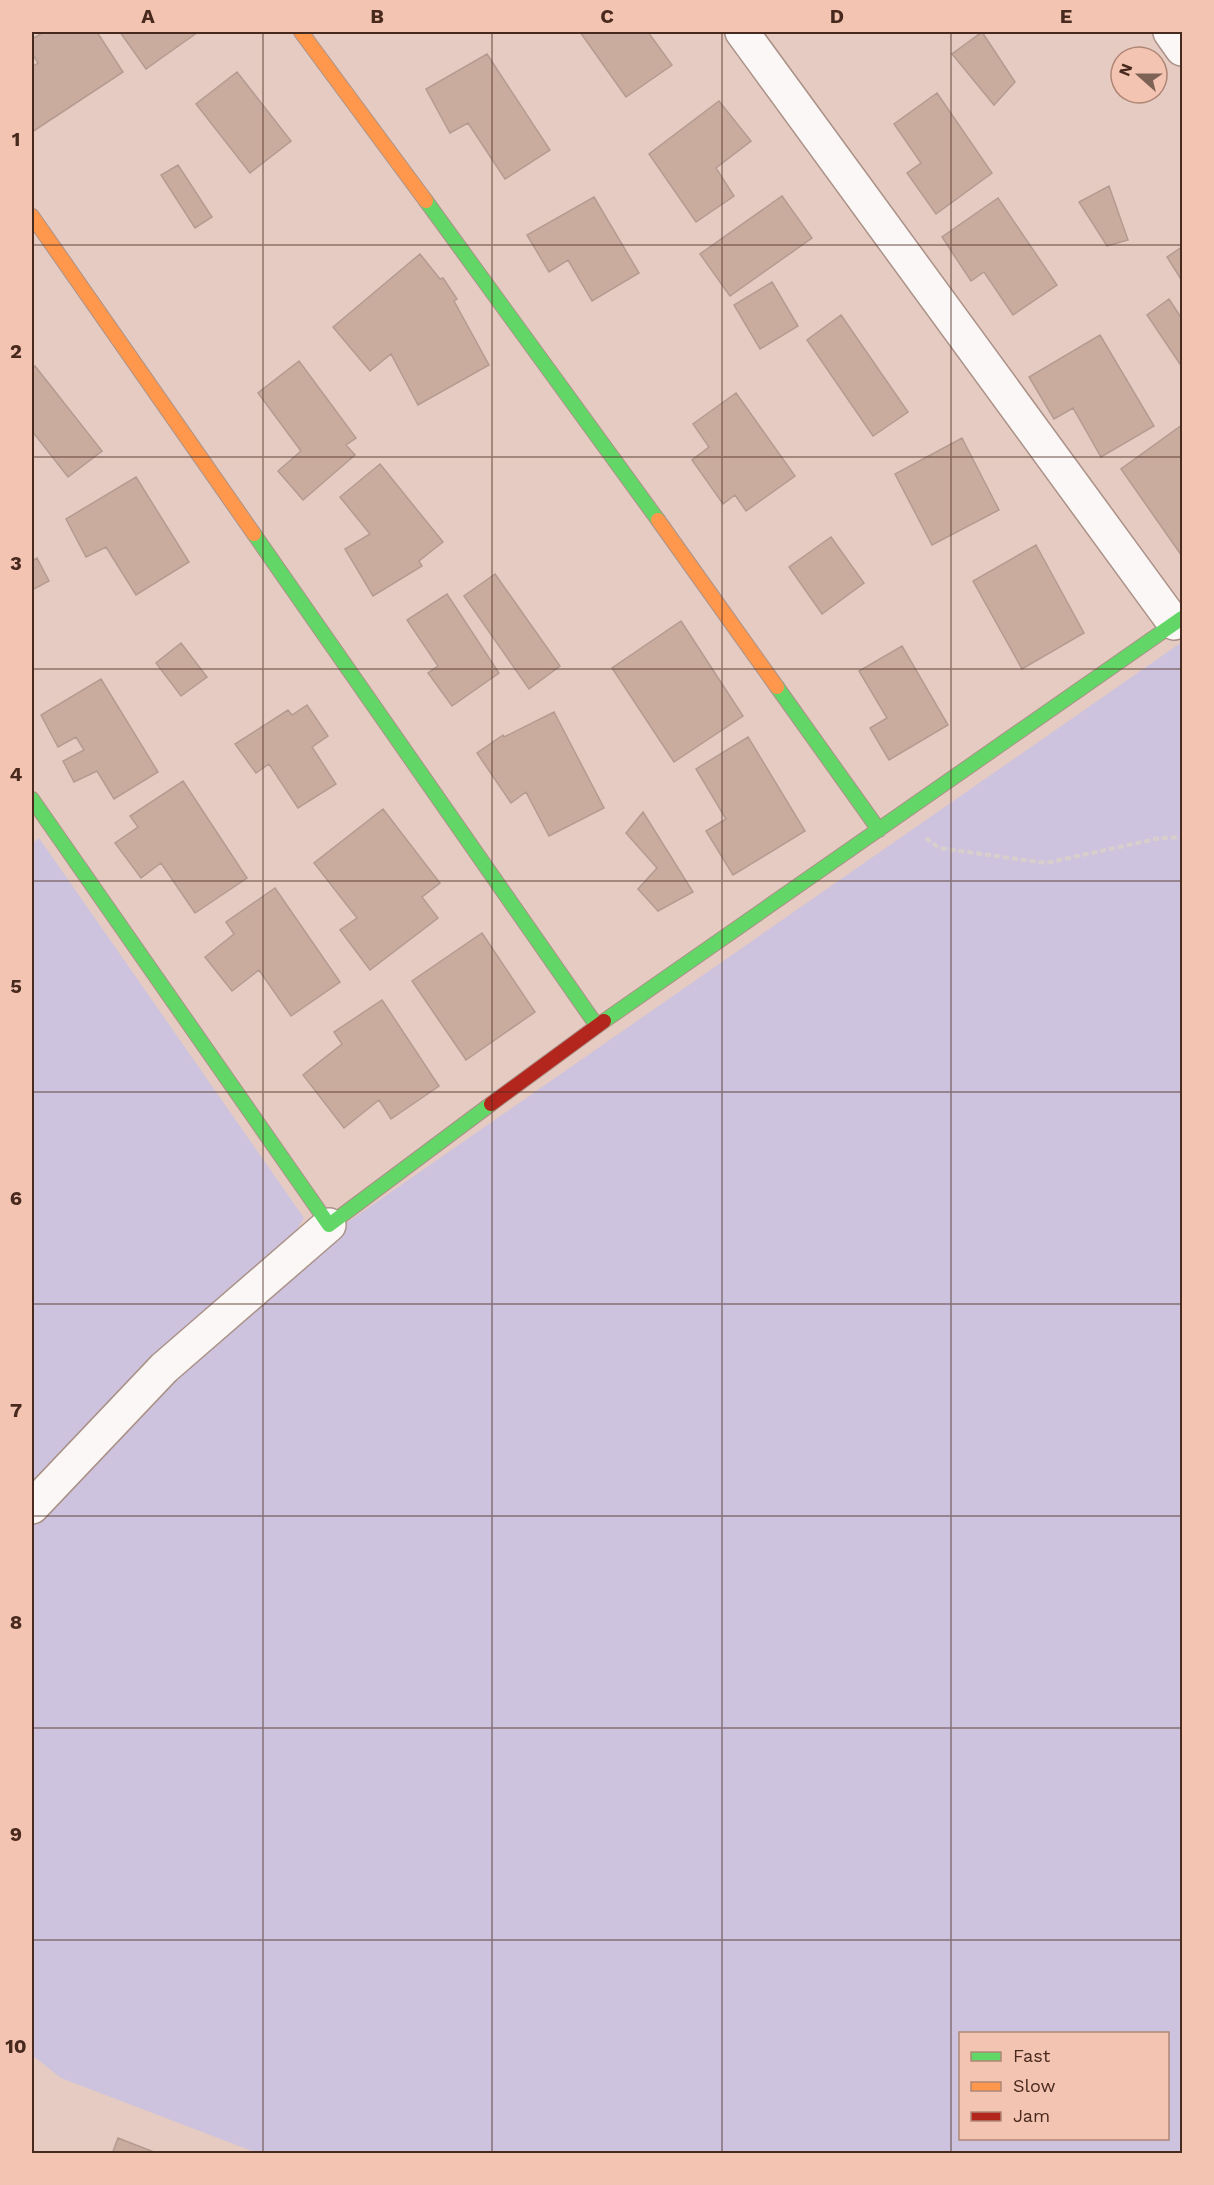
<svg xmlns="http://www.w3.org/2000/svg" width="1214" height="2185" font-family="'Work Sans',sans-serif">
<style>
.green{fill:#cdc3de;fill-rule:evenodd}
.building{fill:#caac9f;stroke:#b49b91;stroke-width:1.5}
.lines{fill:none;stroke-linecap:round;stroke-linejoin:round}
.street-casing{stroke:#ab9288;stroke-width:36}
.fast-casing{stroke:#ab9288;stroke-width:16}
.slow-casing{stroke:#ab9288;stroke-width:16}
.jam-casing{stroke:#ab9288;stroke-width:16}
.path{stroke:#d8cfcc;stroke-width:4;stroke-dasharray:6 3;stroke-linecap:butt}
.street{stroke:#fbf7f6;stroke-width:33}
.fast{stroke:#63d668;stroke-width:14}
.slow{stroke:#ff974d;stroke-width:14}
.jam{stroke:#b3261e;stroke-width:14}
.grid{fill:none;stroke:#48291d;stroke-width:1.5;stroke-opacity:0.55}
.neatline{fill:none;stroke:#48291d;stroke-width:2}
.grid-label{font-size:20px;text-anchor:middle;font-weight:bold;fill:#48291d}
</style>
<rect width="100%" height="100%" fill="#e5cbc1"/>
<!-- green -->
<path class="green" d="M1182 642V2153H257L61 2078 32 2055V1519L171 1371 335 1231ZM960 2034H1168V2138H960Z
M39 838 304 1218 290 1241 32 1491V844Z"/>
<!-- building -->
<path class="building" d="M44 32H97L123 72 32 132V67L38 63 32 53V39Z
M120 32H198L146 69Z
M580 32H648L672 65 626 97Z
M982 32 1015 82 994 105 952 54Z
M487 54 550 150 505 179 468 123 450 133 426 89Z
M237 72 291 141 250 173 196 104Z
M937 93 992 173 936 214 907 173 921 163 894 124Z
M719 101 751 141 716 168 734 196 696 222 649 154Z
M178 165 212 217 195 228 161 175Z
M1109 186 1128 240 1107 246 1079 202Z
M782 196 812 238 730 296 700 254Z
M594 197 639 273 592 301 568 260 549 272 527 235Z
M998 198 1057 285 1013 315 984 272 971 281 942 237Z
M1182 247V281L1167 257Z
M420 254 440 279 443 278 457 299 454 301 489 365 418 405 391 354 370 371 333 327Z
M772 282 798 326 760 349 734 305Z
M1169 299 1182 319V367L1147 315Z
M841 315 908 412 873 436 807 340Z
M1100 335 1154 426 1101 457 1073 408 1054 419 1029 377Z
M299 361 356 438 346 445 355 455 303 500 278 471 301 451 258 393Z
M35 366 102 451 68 477 32 431V369Z
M736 393 795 476 746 511 735 495 723 504 692 460 709 447 693 424Z
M1182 425V556L1121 469Z
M962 438 999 510 932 545 895 474Z
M380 464 443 542 419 561 422 566 373 596 345 549 370 534 340 497Z
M136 477 189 562 136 595 106 547 86 557 66 519Z
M831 537 864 583 822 614 789 567Z
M1036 545 1084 633 1022 669 973 581Z
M37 558 49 581 32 590V561Z
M495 574 560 666 529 689 464 596Z
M447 594 499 673 452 706 428 673 438 666 407 620Z
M681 621 743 716 674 762 612 668Z
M181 643 207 677 181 696 156 663Z
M902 646 948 725 889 760 870 728 887 718 859 671Z
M101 679 158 772 114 799 97 771 74 782 63 761 84 750 76 737 58 747 41 715Z
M307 705 328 736 312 747 336 784 298 808 269 764 256 773 235 744 288 710 292 715Z
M554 712 604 808 549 836 526 792 511 803 477 753 503 735 504 737Z
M748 737 805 831 733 875 706 831 726 819 696 769Z
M183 781 247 878 195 913 161 863 141 878 115 843 138 827 130 816Z
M383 809 440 883 422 897 438 918 370 970 340 930 357 918 314 863Z
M643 812 693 892 658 911 638 889 657 868 626 833Z
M275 888 340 982 291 1016 259 970 232 991 205 957 234 934 226 922Z
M482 933 535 1012 466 1060 412 981Z
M382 1000 439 1086 391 1119 379 1100 344 1128 303 1075 342 1044 334 1032Z
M118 2138 159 2154H112Z"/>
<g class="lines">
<defs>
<path id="street" d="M742 32 1174 623
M1170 32 1182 49
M32 1507 164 1368 329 1225"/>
<path id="fast" d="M426 201 658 520
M254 534 597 1026
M777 687 879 830
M32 799 329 1225 491 1104
M604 1021 1182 618"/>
<path id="slow" d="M301 32 426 201
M32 216 254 534
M658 520 777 687"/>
<path id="jam" d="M491 1104 604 1021"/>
</defs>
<!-- street casing -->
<use href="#street" class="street-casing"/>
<!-- fast casing -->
<use href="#fast" class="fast-casing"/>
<!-- slow casing -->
<use href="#slow" class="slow-casing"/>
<!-- jam casing -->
<use href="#jam" class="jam-casing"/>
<!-- path -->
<path class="path" d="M926 838 939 848 1046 863 1160 838 1182 837"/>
<!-- street -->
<use href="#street" class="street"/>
<!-- fast -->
<use href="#fast" class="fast"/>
<!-- slow -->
<use href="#slow" class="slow"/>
<!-- jam -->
<use href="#jam" class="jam"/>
</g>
<!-- grid -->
<path class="grid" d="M263 32V2154M492 32V2154M722 32V2154M951 32V2154M32 245H1182M32 457H1182M32 669H1182M32 881H1182M32 1092H1182M32 1304H1182M32 1516H1182M32 1728H1182M32 1940H1182"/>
<!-- border -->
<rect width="1214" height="2185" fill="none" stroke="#f4c4b2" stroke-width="66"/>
<!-- legend -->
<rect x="959" y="2032" width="210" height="108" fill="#f4c4b2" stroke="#af8676" stroke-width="1.5"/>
<rect x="971" y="2052" width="30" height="9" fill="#63d668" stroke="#af8676" stroke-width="1.5"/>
<text x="1013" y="2062" font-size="18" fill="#48291d">Fast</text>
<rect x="971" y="2082" width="30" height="9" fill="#ff974d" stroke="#af8676" stroke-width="1.5"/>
<text x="1013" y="2092" font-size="18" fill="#48291d">Slow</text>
<rect x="971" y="2112" width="30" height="9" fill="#b3261e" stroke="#af8676" stroke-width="1.5"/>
<text x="1013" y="2122" font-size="18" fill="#48291d">Jam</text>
<!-- north arrow -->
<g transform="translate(1139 75) rotate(291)"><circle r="28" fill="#f4c4b2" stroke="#af8676" stroke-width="1.5"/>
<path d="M0-4.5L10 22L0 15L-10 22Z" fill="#7f6256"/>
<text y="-9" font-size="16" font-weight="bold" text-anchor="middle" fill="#48291d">N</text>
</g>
<rect x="33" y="33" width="1148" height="2119" class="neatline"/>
<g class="grid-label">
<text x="148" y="23">A</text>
<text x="377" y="23">B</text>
<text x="607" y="23">C</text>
<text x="837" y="23">D</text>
<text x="1066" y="23">E</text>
<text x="16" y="146">1</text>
<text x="16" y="358">2</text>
<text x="16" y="570">3</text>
<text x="16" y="781">4</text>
<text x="16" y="993">5</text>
<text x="16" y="1205">6</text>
<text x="16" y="1417">7</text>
<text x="16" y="1629">8</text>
<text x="16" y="1841">9</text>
<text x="16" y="2053">10</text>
</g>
</svg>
